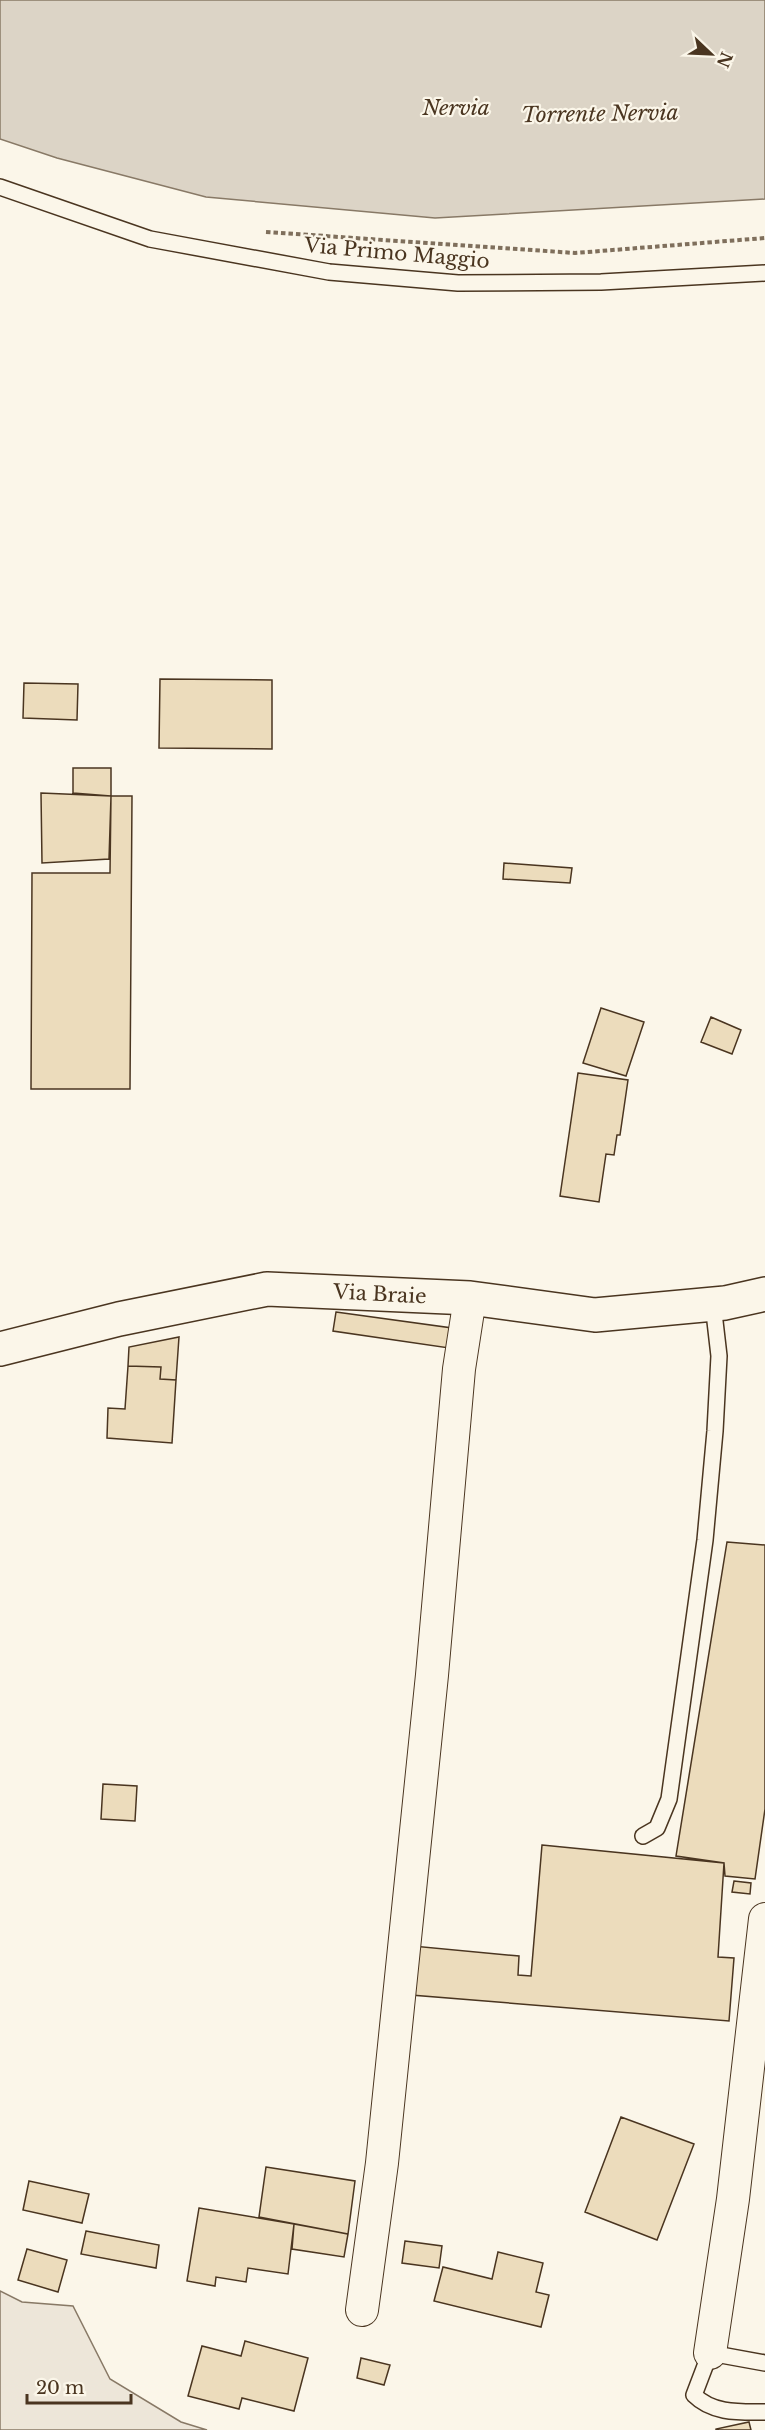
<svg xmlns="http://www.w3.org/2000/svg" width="765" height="2430" font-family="'Libre Baskerville',serif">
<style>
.green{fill:#ede6d9;stroke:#887966;stroke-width:1.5}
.water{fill:#dcd4c6;stroke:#887966;stroke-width:1.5}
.building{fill:#ecdcbc;stroke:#4a3520;stroke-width:1.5}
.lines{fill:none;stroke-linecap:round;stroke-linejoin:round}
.lane-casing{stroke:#4a3520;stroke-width:18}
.street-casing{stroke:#4a3520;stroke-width:34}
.secondary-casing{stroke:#4a3520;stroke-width:36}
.path{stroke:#7f6f5c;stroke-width:4;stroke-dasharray:4.5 3;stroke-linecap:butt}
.lane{stroke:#fbf6e9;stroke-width:15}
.street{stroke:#fbf6e9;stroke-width:32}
.secondary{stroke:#fbf6e9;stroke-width:33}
.labels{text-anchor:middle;stroke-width:4.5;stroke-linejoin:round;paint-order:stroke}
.street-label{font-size:20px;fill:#4a3520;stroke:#fbf6e9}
.water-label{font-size:21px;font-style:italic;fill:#4a3520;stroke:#fbf6e9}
</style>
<rect width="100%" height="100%" fill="#fbf6e9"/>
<!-- green -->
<path class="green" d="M0 2291 22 2302 73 2306 110 2379 181 2422 207 2430H0Z"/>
<!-- water -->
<path class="water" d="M0 0H765V199L435 218 206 197 57 158 0 139Z"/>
<!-- building -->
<path class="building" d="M160 679 272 680V749L159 748Z
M24 683 78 684 77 720 23 718Z
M73 768H111V796L73 793Z
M41 793 111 796 109 859 42 863Z
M111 796H132L130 1089H31L32 873H110Z
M504 863 572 868 570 883 503 879Z
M601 1008 644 1022 626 1076 583 1063Z
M711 1017 741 1030 732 1054 701 1042Z
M578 1073 628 1080 620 1135H617L614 1155 606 1154 599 1202 560 1196Z
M336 1312 452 1328 449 1348 333 1331Z
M179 1337 176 1380 160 1379 161 1367 128 1366 129 1347Z
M128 1366 161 1367 160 1379 176 1380 172 1443 107 1438 108 1408 125 1409Z
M727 1542 765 1545V1809L755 1879 725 1876 724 1863 676 1856Z
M103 1784 137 1786 135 1821 101 1819Z
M542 1845 724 1863 718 1957 734 1958 729 2021 411 1995 413 1946 519 1956 518 1975 531 1976Z
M734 1881 751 1883 750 1894 732 1892Z
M621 2117 694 2144 657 2240 585 2212Z
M266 2167 355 2181 348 2234 259 2217Z
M29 2181 89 2194 82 2223 23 2210Z
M199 2208 294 2224 288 2274 248 2268 246 2282 216 2277 215 2286 187 2281Z
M294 2224 348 2234 344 2257 292 2249Z
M86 2231 159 2245 156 2268 81 2254Z
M405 2241 442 2246 439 2268 402 2263Z
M27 2249 67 2260 58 2292 18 2280Z
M498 2252 543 2263 536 2292 549 2295 541 2327 434 2301 443 2267 492 2279Z
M245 2341 308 2358 294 2411 242 2398 239 2409 188 2396 202 2346 241 2356Z
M361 2358 390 2365 384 2385 357 2378Z
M749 2422 751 2430H716V2429Z"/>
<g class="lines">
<defs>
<path id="lane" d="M0 187 150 239 329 272 458 283 601 282 765 273
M643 1836 657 1828 669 1799 705 1540 715 1431 719 1356 713 1304
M765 2363 710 2353 694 2395C713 2414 740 2412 765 2412"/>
<path id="street" d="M362 2310 382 2163 432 1675 459 1369 470 1298
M710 2353 733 2199 765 1919"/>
<path id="secondary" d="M0 1349 119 1319 267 1289 470 1298 595 1315 725 1303 765 1294"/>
</defs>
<!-- lane casing -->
<use href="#lane" class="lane-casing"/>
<!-- street casing -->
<use href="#street" class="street-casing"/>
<!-- secondary casing -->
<use href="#secondary" class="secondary-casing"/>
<!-- path -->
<path class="path" d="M266 232 575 253 765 238"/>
<!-- lane -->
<use href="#lane" class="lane"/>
<!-- street -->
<use href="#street" class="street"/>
<!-- secondary -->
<use href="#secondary" class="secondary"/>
</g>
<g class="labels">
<!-- street labels -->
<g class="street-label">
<text transform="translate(397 253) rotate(5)" y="7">Via Primo Maggio</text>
<text transform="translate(380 1294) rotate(3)" y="7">Via Braie</text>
</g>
<!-- water labels -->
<g class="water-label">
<text x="456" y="115">Nervia</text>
<text transform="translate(600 114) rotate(-1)" y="7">Torrente Nervia</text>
</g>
</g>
<!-- north arrow -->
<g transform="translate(711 54) rotate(113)" stroke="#fbf6e9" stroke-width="4.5" paint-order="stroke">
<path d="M0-4.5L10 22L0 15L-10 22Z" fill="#4a3520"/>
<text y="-9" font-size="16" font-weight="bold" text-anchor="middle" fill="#4a3520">N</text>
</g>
<!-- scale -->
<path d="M27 2394v9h104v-9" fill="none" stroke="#4a3520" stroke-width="3"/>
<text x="36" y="2394" font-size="18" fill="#4a3520" stroke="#fbf6e9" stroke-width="4.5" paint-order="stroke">20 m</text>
</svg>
